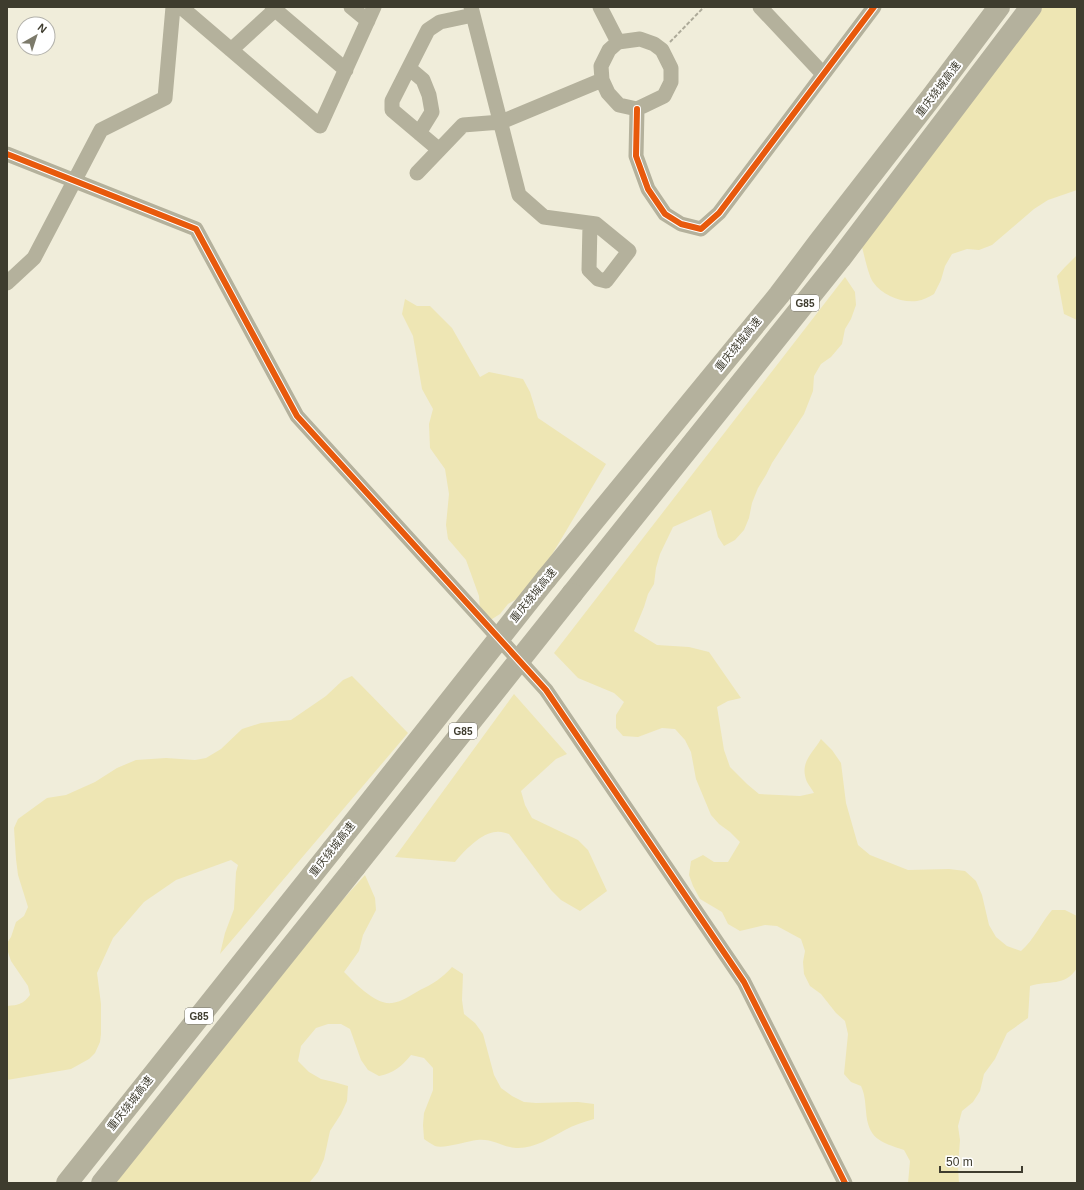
<svg xmlns="http://www.w3.org/2000/svg" width="1084" height="1190" font-family="Arial,'Noto Sans SC',sans-serif">
<style>
.green{fill:#eee6b4}
.lines{fill:none;stroke-linecap:round;stroke-linejoin:round}
.path{stroke:#adaa99;stroke-width:2;stroke-dasharray:4 2;stroke-linecap:butt}
.minor{stroke:#b4b19c;stroke-width:15}
.highway{stroke:#b4b19d;stroke-width:22}
.highway-bridge{stroke:#b4b19d;stroke-width:22}
.cycleway-casing{stroke:#fff;stroke-width:8}
.cycleway{stroke:#e8590c;stroke-width:6}
.labels{text-anchor:middle;stroke-width:4;stroke-linejoin:round;paint-order:stroke}
.shield{fill:#fff;stroke:#78766d;stroke-width:1}
.shield-label{font-size:10px;font-weight:bold;fill:#3e3c2e}
.street-label{font-size:11px;fill:#3e3c2e;stroke:#fff}
</style>
<rect width="100%" height="100%" fill="#f0edda"/>
<!-- green -->
<path class="green" d="M1036 7H1077V190L1048 200 1034 209 992 245 979 250 967 249 952 254 945 266 941 280 934 294C929 297 923 300 917 301 901 303 882 295 873 282 868 275 864 253 861 244Z
M1077 255V320L1064 314 1057 276 1065 267Z
M845 277 855 292 856 305 851 319 845 329 842 344 831 357 821 364 814 376 813 391 804 414 772 463 766 475 758 488 752 503 749 518 744 530 735 540 724 546 718 537 711 510 673 527 660 554 656 568 654 584 648 594 644 607 634 631 657 645 689 647 709 652 741 698 728 701 717 707 724 750 730 767 747 784 759 794 800 796 814 793C812 789 809 786 807 782 799 763 812 754 821 739L832 750 841 763 846 803 858 845 870 855 908 870 949 869 965 871 976 881 982 895 989 925 996 937 1007 946 1021 951C1034 940 1041 923 1052 910H1065L1077 916V968C1065 987 1049 980 1030 986L1028 1018 1007 1033 995 1059 984 1074 980 1091 973 1102 962 1111 958 1126 960 1140 958 1167 959 1183H908L910 1161 904 1150C880 1142 868 1139 866 1111 865 1101 865 1095 861 1086L851 1082 844 1074 848 1034 845 1021 836 1013 821 994 810 986 804 974 803 962 805 951 801 939 777 926 765 925 740 931 728 924 722 912 700 899 693 886 689 875 691 861 703 855 714 862H728L740 842 730 832 719 824 711 815 696 779 691 752 685 740 675 729 662 728 638 737 623 736 616 728V715L624 702 614 693 578 678 554 653Z
M405 299 417 306H430L452 328 480 377 489 372 523 379 530 392 538 418 606 464 532 588 520 597 508 604 500 614 489 621 480 609 479 596 466 560 448 539 446 525 449 494 445 469 430 448 429 424 433 409 422 389 413 336 402 314Z
M352 676 359 683 408 733 220 954 225 933 234 909 236 872 238 865 231 860 176 880 144 902 113 938 97 973 101 1004V1034L100 1042 95 1053 89 1059 71 1069 7 1080V1006C19 1005 23 1004 30 995L28 986 11 961 7 949V943L11 937 16 922 24 916 28 907 18 875 16 859 14 828 18 819 47 798 66 795 95 782 117 768 136 760 166 758 195 760 206 758 221 749 242 729 261 723 291 720 326 696 343 680Z
M514 694 567 754 556 759 521 791 525 805 532 818 578 840 588 850 607 891 580 911 561 900 551 890 509 834C505 833 500 831 496 832 482 832 463 852 455 862L395 857Z
M365 875 375 898 376 910 363 935 359 951 344 972C355 983 375 1005 392 1003 402 1002 411 995 420 990 433 984 442 978 452 967L463 974 462 1000 464 1014 475 1023 483 1034 494 1075 501 1088 512 1096 524 1102 536 1103 578 1102 594 1104V1119C584 1122 574 1125 565 1130 550 1138 534 1149 516 1148 502 1147 492 1138 477 1140 467 1141 444 1149 435 1146 431 1144 427 1141 424 1139L423 1125 424 1113 433 1090V1068L424 1058 411 1055C402 1066 394 1073 379 1076L368 1070 361 1060 350 1029 341 1024H328L316 1028 301 1046 298 1061 309 1072 321 1079 334 1082 348 1086 347 1101 341 1114 330 1131 324 1159 318 1172 309 1183H113L262 989Z"/>
<g class="lines">
<!-- path -->
<path class="path" d="M670 42 704 7"/>
<!-- minor -->
<path class="minor" d="M181 7 320 126 374 7
M272 7 346 70
M351 7 368 21
M471 7 519 195 544 217 596 224 629 251 606 281 598 279 589 270 590 224
M600 7 618 42
M760 7 823 74
M640 39 654 44 662 50 671 68V82L664 96 637 109 619 105 608 93 602 80 601 66 609 50 618 42Z
M231 50 278 7
M410 69 423 80 429 95 432 112 419 133
M637 109 636 156 648 189 665 214 681 224 701 229 719 213 874 7
M437 148 392 110V101L428 30 440 22 473 15
M7 154 196 229 297 416 546 690 744 982 845 1183
M417 173 463 125 501 122 602 80
M7 283 34 258 101 130 165 98 173 7"/>
<!-- highway -->
<path class="highway" d="M546 579 779 295 819 242 930 99 999 7
M572 594 840 259 1031 7
M67 1183 332 850
M102 1183 355 867"/>
<!-- highway-bridge -->
<path class="highway-bridge" d="M332 850 546 579
M355 867 572 594"/>
<defs>
<path id="cycleway" d="M637 109 636 156 648 189 665 214 681 224 701 229 719 213 874 7
M7 154 196 229 297 416 546 690 744 982 845 1183"/>
</defs>
<!-- cycleway casing -->
<use href="#cycleway" class="cycleway-casing"/>
<!-- cycleway -->
<use href="#cycleway" class="cycleway"/>
</g>
<g class="labels">
<!-- shield labels -->
<g class="shield">
<rect x="791" y="295" width="28" height="16" rx="3"/>
<rect x="449" y="723" width="28" height="16" rx="3"/>
<rect x="185" y="1008" width="28" height="16" rx="3"/>
</g>
<g class="shield-label">
<text x="805" y="307">G85</text>
<text x="463" y="735">G85</text>
<text x="199" y="1020">G85</text>
</g>
<!-- street labels -->
<g class="street-label">
<text transform="translate(938 89) rotate(-53)" y="4">重庆绕城高速</text>
<text transform="translate(738 344) rotate(-51)" y="4">重庆绕城高速</text>
<text transform="translate(533 595) rotate(-51)" y="4">重庆绕城高速</text>
<text transform="translate(332 849) rotate(-52)" y="4">重庆绕城高速</text>
<text transform="translate(130 1103) rotate(-52)" y="4">重庆绕城高速</text>
</g>
</g>
<!-- border -->
<rect width="1084" height="1190" fill="none" stroke="#3e3c2e" stroke-width="16"/>
<!-- north arrow -->
<g transform="translate(36 36) rotate(39)"><circle r="19" fill="#ffffff" stroke="#b2b1ab"/>
<path d="M0-3L7 15L0 10L-7 15Z" fill="#7c7a6a"/>
<text y="-6" font-size="11" font-weight="bold" text-anchor="middle" fill="#3e3c2e">N</text>
</g>
<!-- scale -->
<path d="M940 1166v6h82v-6" fill="none" stroke="#3e3c2e" stroke-width="2"/>
<text x="946" y="1166" font-size="12" fill="#3e3c2e" stroke="#ffffff" stroke-width="3" paint-order="stroke">50 m</text>
</svg>
